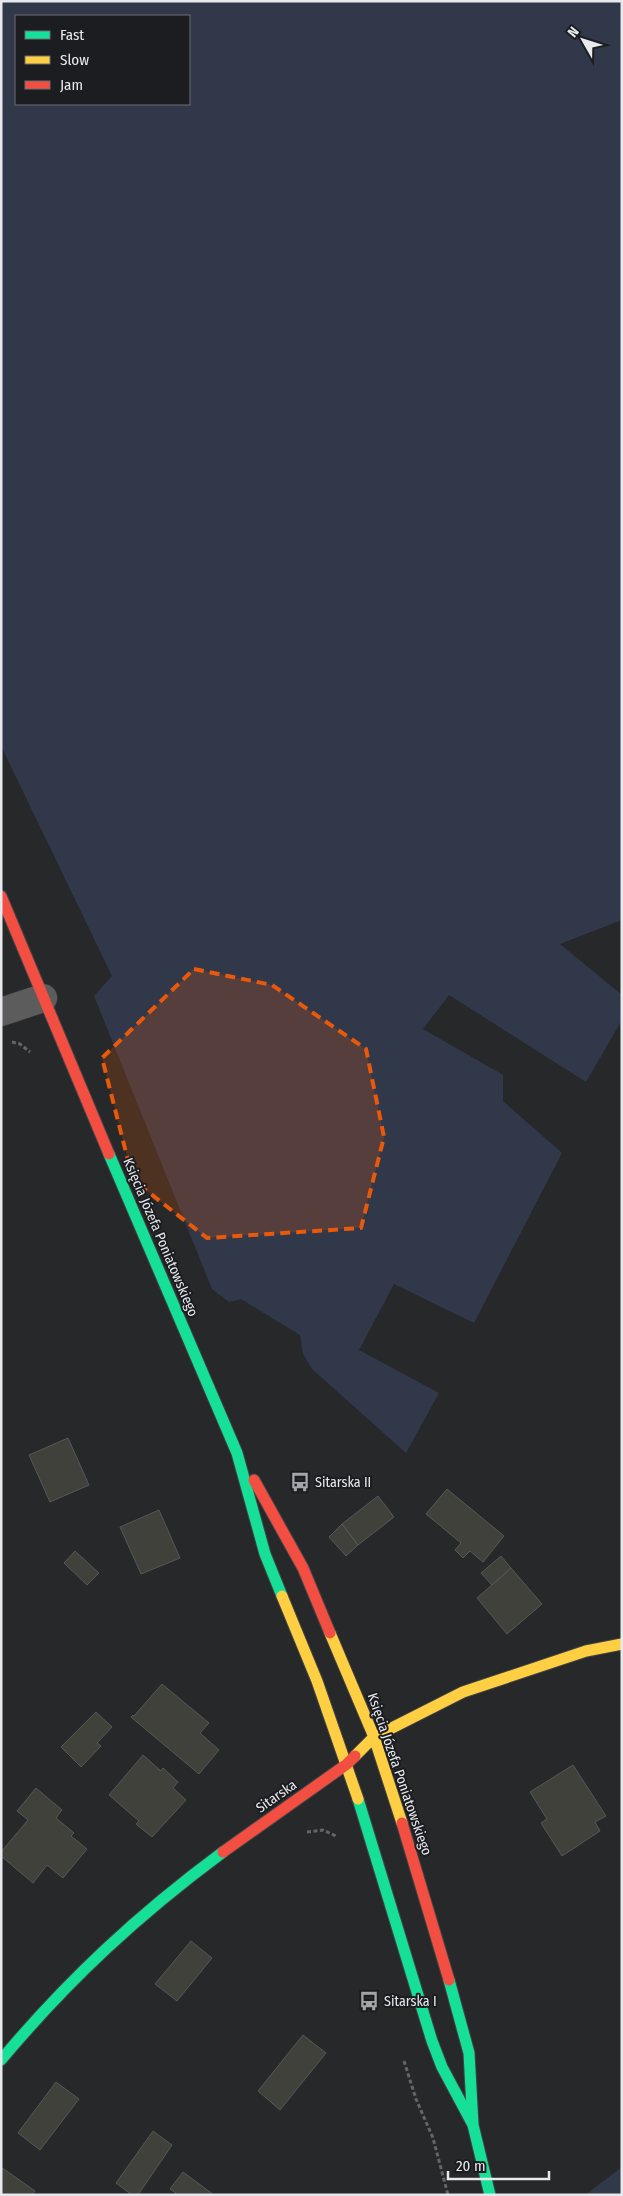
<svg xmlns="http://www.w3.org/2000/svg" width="623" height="2196" font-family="'Fira Sans Condensed',sans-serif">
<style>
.green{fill:#313849;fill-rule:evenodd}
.building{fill:#41413c;stroke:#565756}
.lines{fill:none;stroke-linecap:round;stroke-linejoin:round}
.street-casing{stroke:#434446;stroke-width:29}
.fast-casing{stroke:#434446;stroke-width:13}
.slow-casing{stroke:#434446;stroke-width:13}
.jam-casing{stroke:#434446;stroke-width:13}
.path{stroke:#656566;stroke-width:3;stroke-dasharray:4 2.5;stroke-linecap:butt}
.street{stroke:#5c5c5d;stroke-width:28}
.fast{stroke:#16e098;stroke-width:11}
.slow{stroke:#ffcf43;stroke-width:11}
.jam{stroke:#f24e42;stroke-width:11}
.marked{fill:#e8590c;fill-opacity:0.2;stroke:#e8590c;stroke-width:4;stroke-dasharray:10 6;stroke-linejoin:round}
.labels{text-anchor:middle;stroke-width:4;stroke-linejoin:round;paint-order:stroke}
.street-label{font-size:14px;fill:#e8e9ec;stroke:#1c1d21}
.poi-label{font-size:14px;fill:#e8e9ec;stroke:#1c1d21;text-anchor:start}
</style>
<rect width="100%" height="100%" fill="#272829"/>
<!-- green -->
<path class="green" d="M1 1H622V920L560 944 622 995V1020L586 1082 449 995 423 1029 503 1075V1101L562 1153 474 1323 394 1284 359 1350 439 1393 406 1453 312 1369 303 1354 300 1335 241 1299 229 1302 212 1289 94 996 112 976 1 746ZM16 16H189V104H16Z
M622 2167V2195H585Z"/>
<!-- building -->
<path class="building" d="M68 1438 89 1485 50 1502 29 1455Z
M447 1489 504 1536 483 1562 470 1551 463 1558 455 1550 461 1543 426 1514Z
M378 1496 394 1517 358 1545 342 1524Z
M159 1510 180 1558 141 1574 120 1527Z
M342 1524 358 1545 346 1556 329 1537Z
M75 1551 99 1573 87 1585 64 1563Z
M501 1556 511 1568 492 1585 481 1573Z
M511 1568 542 1604 507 1634 477 1598Z
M162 1684 209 1723 200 1733 219 1750 199 1774 131 1717 133 1715 134 1716Z
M96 1712 112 1727 97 1743 101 1746 81 1767 61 1747Z
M143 1755 161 1771 163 1768 178 1782 173 1788 186 1800 152 1837 136 1824 139 1821 109 1795Z
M573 1765 606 1816 595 1822 600 1831 562 1856 541 1823 547 1819 530 1792Z
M36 1788 62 1810 56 1818 74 1833 71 1836 87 1849 63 1878 47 1865 33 1883 1 1856V1852L28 1820 17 1811Z
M191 1941 212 1958 177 2001 155 1984Z
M303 2035 326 2053 280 2110 258 2091Z
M56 2082 79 2099 40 2150 18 2133Z
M153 2131 172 2145 138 2195H132L116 2183Z
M1 2167 35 2191 32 2195H1Z
M183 2172 214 2195H174L176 2193 170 2189Z"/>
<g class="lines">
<defs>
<path id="street" d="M1 1012 43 998"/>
<path id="fast" d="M109 1154 237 1453 265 1554 282 1596
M358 1799 432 2041 442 2067 473 2125
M449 1980 469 2053 473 2125 490 2195
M1 2060C69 1979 138 1915 223 1852"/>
<path id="slow" d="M282 1596 317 1681 358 1799
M330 1633 374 1737 402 1823
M355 1756 374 1737 463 1692 586 1651 622 1644"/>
<path id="jam" d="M1 896 109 1154
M254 1480 303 1568 330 1633
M402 1823 449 1980
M223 1852 347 1764 355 1756"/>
</defs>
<!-- street casing -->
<use href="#street" class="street-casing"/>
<!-- fast casing -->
<use href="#fast" class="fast-casing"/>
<!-- slow casing -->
<use href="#slow" class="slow-casing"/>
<!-- jam casing -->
<use href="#jam" class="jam-casing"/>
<!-- path -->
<path class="path" d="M12 1042 20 1044 30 1052
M307 1832 323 1830 336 1836
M404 2061 416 2099 433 2138 448 2195"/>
<!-- street -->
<use href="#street" class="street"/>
<!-- fast -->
<use href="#fast" class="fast"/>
<!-- slow -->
<use href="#slow" class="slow"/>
<!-- jam -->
<use href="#jam" class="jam"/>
</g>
<!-- marked area -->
<path class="marked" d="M194 969 272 985 366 1049 384 1137 361 1228 207 1238 133 1180 102 1058Z"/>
<!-- icons -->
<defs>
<symbol id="bus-bare" viewBox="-9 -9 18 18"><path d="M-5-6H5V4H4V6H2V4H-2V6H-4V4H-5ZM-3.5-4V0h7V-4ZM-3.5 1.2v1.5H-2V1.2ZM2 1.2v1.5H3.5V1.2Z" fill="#a4a5a8" stroke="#1c1d21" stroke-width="2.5" paint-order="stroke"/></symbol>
</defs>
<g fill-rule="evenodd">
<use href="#bus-bare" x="286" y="1468" width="28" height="28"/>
<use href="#bus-bare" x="355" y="1987" width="28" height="28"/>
</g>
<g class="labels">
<!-- street labels -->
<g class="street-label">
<text transform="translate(161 1237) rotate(67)" y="5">Księcia Józefa Poniatowskiego</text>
<text transform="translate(400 1774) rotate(71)" y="5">Księcia Józefa Poniatowskiego</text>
<text transform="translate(276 1796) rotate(-35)" y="5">Sitarska</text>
</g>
<!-- poi labels -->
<g class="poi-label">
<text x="315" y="1487">Sitarska II</text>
<text x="384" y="2006">Sitarska I</text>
</g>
</g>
<!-- border -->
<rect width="623" height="2196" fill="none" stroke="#e8e9ec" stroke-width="5"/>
<!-- legend -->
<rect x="15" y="15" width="175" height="90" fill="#1c1d21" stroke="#6e6f72"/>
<rect x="25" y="31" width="25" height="8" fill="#16e098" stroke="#6e6f72"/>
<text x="60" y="40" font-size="15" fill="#e8e9ec">Fast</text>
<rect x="25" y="56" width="25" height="8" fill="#ffcf43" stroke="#6e6f72"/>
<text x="60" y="65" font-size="15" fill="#e8e9ec">Slow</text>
<rect x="25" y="81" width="25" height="8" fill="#f24e42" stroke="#6e6f72"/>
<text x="60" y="90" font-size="15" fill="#e8e9ec">Jam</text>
<!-- north arrow -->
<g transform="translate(583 40) rotate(309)" stroke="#1c1d21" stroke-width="4" paint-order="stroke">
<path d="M0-4L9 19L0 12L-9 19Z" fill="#e8e9ec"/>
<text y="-8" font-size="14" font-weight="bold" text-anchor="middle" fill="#e8e9ec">N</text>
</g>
<!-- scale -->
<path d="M448 2171v8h101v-8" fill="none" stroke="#e8e9ec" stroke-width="2.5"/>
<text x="456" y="2171" font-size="15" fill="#e8e9ec" stroke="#1c1d21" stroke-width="4" paint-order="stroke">20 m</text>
</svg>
